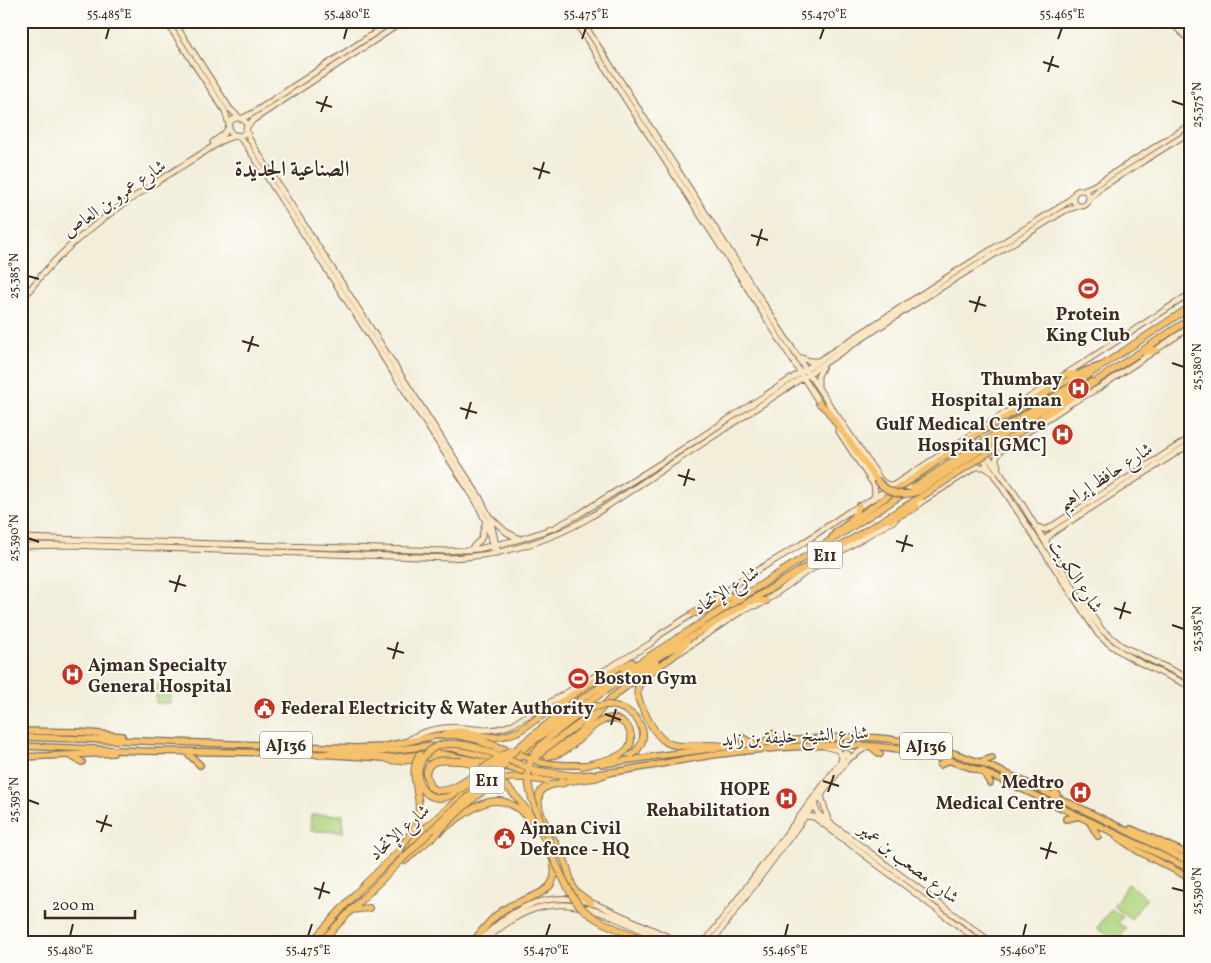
<svg xmlns="http://www.w3.org/2000/svg" width="1211" height="963" font-family="Vollkorn,Amiri,serif">
<style>
.green{fill:#afd37c;stroke:#757e4d}
.lines{fill:none;stroke-linecap:round;stroke-linejoin:round}
.secondary-casing{stroke:#7b6f60;stroke-width:7}
.primary-casing{stroke:#7b6f60;stroke-width:8}
.highway-casing{stroke:#7b6f60;stroke-width:8}
.secondary{stroke:#fbe6c4;stroke-width:5}
.primary{stroke:#f5c16b;stroke-width:5.5}
.highway{stroke:#f5c16b;stroke-width:6}
.primary-bridge-casing{stroke:#7b6f60;stroke-width:8;stroke-linecap:butt}
.highway-bridge-casing{stroke:#7b6f60;stroke-width:8;stroke-linecap:butt}
.primary-bridge{stroke:#f5c16b;stroke-width:5.5}
.highway-bridge{stroke:#f5c16b;stroke-width:6}
.ticks{fill:none;stroke:#3b2a1e;stroke-width:2}
.labels{text-anchor:middle;stroke-width:4;stroke-linejoin:round;paint-order:stroke}
.shield{fill:#fdfcf7;stroke:#75695f;stroke-width:1}
.shield-label{font-size:16px;font-weight:bold;fill:#3b2a1e}
.street-label{font-size:18px;fill:#3b2a1e;stroke:#fdfcf7}
.poi-label{font-size:18px;font-weight:bold;fill:#3b2a1e;stroke:#fdfcf7;text-anchor:end}
.district-label{font-size:22px;font-weight:bold;fill:#3b2a1e;stroke:#fdfcf7}
.neatline{fill:none;stroke:#3b2a1e;stroke-width:2}
.ticks-label{font-size:12px;text-anchor:middle;fill:#3b2a1e}
</style>
<rect width="100%" height="100%" fill="#fdfcf7"/>
<filter id="ink" filterUnits="userSpaceOnUse"><feTurbulence type="fractalNoise" baseFrequency=".02" numOctaves="2"/><feDisplacementMap in="SourceGraphic" scale="10" xChannelSelector="R" yChannelSelector="G"/><feConvolveMatrix kernelMatrix="1 2 1 2 8 2 1 2 1" color-interpolation-filters="sRGB"/></filter>
<filter id="wash" filterUnits="userSpaceOnUse"><feTurbulence type="fractalNoise" baseFrequency=".0096" numOctaves="4" result="noise"/><feDisplacementMap in="SourceGraphic" scale="20" xChannelSelector="R" yChannelSelector="G"/><feGaussianBlur stdDeviation="1.12" result="paint"/><feColorMatrix in="noise" values="0 0 0 0 0 0 0 0 0 0 0 0 0 0 0 0 0 1.4 0 .05"/><feComposite in="paint" operator="in"/></filter>
<g filter="url(#wash)">
<rect width="100%" height="100%" fill="#f2eeda"/>
<!-- green -->
<path class="green" d="M157 684H171V703H156Z
M311 815H343V832L310 831Z
M1128 884 1147 898 1131 919 1113 906Z
M1111 909 1123 917 1118 923 1126 928 1117 942 1097 928Z"/>
</g>
<g filter="url(#ink)">
<g class="lines">
<defs>
<path id="secondary" d="M166 21 225 111 229 125
M173 21 230 109 240 118
M575 21 743 281 820 404
M582 21 806 370 880 479 884 483 892 486
M1170 21 1190 41
M1175 21 1190 36
M229 127a9 9 0 1 1 18 0a9 9 0 1 1-18 0Z
M241 119 253 113 393 21
M246 128 253 120 404 21
M246 129 250 140 265 164 480 498 490 518 498 553
M237 135 247 146 476 501 487 524 493 548
M213 142 224 134 229 127
M1073 198a8 8 0 1 1 16 0a8 8 0 1 1-16 0Z
M1083 190 1093 186 1190 125
M1088 201 1100 188 1190 132
M21 302C71 228 151 187 223 140L237 135
M799 357 810 361H819
M818 386V376L823 366
M838 430 874 485 875 491 874 497
M964 442 974 443 982 448 1020 501 1079 597 1102 630 1122 646 1190 679
M981 455 1098 634C1120 657 1161 672 1190 686
M998 466 996 460 998 453 1013 441 1073 402 1099 388 1190 327
M913 509 921 502 976 467H985L994 474
M491 518 506 532 520 539
M1035 526 1046 530 1190 438
M21 538 447 551 478 549 521 539 554 528 578 515 661 463 954 273 1063 205 1073 197
M1046 544 1047 538 1055 531 1190 444
M21 546 68 545 450 558C501 556 548 542 592 516L910 307 1064 211 1078 206
M470 550 481 539 485 524
M680 652 746 608 761 604 805 573 868 535 895 520
M406 742C423 729 445 726 466 728 483 730 496 732 513 724L650 644 661 634 713 601 741 580 800 545 850 511 869 501 1190 294
M824 746 838 750 842 757
M821 795 828 820
M814 804 818 814 991 942
M806 816 814 817 980 942
M479 942C510 909 546 889 592 903 604 907 615 913 627 918 644 926 662 934 679 942
M484 942C550 878 597 909 666 942
M705 942 840 763 844 753 848 754V759
M712 942 847 760 868 746"/>
<path id="primary" d="M1066 374H1077
M851 519 856 513 859 506
M830 541 836 532 971 438 1063 383 1085 371 1100 366
M21 731 79 732 122 736
M21 737 357 748 382 747 434 736 455 735 483 741 521 755
M741 737 753 744
M764 743 773 734
M21 746 141 751 300 753 385 758 437 753 492 764
M870 746 880 754
M186 752 200 765
M70 756 82 762
M21 757 113 753
M980 762 992 758
M602 764C656 756 709 748 763 743 810 739 855 733 902 741 956 749 1005 772 1054 796 1100 817 1145 840 1190 862
M565 765H588
M940 765 950 759
M501 766 535 774 561 776
M983 771 990 783
M570 776C618 774 665 762 713 755 757 749 803 745 848 745 935 746 994 775 1070 812 1110 831 1150 850 1190 869
M1054 786 1058 798
M1066 819 1079 816
M1089 821 1098 836
M1131 829 1190 855
M1117 837 1138 851 1190 878"/>
<path id="highway" d="M1143 352 1156 350
M819 403 827 410 876 479
M1023 416 1076 383 1190 307
M1024 421 1073 390 1092 382
M1030 425 1190 319
M890 520 916 507
M753 600 766 601
M693 613C711 615 724 593 745 594
M688 639C679 658 655 665 642 680 634 690 638 700 643 709 667 763 680 740 725 746
M623 673 905 493
M627 676 921 497
M609 700 656 663
M575 727 599 708
M444 735C460 726 479 737 495 737 504 737 511 734 519 731L587 685 632 662
M482 745 510 754
M520 751 526 750 551 733
M318 755 331 753 377 752 427 746 453 748 498 759 527 756
M537 755C570 749 590 722 611 698
M547 756C571 755 583 730 602 721 614 714 630 723 631 736 634 759 598 761 583 766
M385 758C396 765 420 757 433 757 442 756 451 758 459 760 476 765 493 774 506 786 523 801 567 861 551 884 544 895 519 901 508 907 493 916 483 929 473 942
M534 770 575 776
M560 782 595 778 612 772
M564 783C556 784 547 784 542 790 529 806 557 843 564 859 567 866 569 874 571 881
M405 861C420 846 436 834 453 822 480 802 503 788 529 819
M569 878 575 891 591 903
M351 910 369 908
M312 942 355 894 399 851 480 780
M321 942 360 901"/>
</defs>
<!-- secondary casing -->
<use href="#secondary" class="secondary-casing"/>
<!-- primary casing -->
<use href="#primary" class="primary-casing"/>
<!-- highway casing -->
<use href="#highway" class="highway-casing"/>
<!-- secondary -->
<use href="#secondary" class="secondary"/>
<!-- primary -->
<use href="#primary" class="primary"/>
<!-- highway -->
<use href="#highway" class="highway"/>
<defs>
<path id="primary-bridge" d="M521 755 542 763 565 765"/>
<path id="highway-bridge" d="M876 479C887 493 901 497 917 492L1024 421
M913 488 1023 416
M921 497 1030 425
M524 748 562 720 627 676
M537 757 546 748 575 727
M462 761C448 762 429 755 426 774L430 787C452 804 491 756 513 750
M534 770C506 761 476 741 446 744 414 747 407 795 439 798 455 799 465 781 480 780 505 759 529 738 555 718 576 701 600 687 623 673
M438 832C453 817 488 781 508 778 521 776 534 780 547 781
M551 843C541 821 518 780 533 757 540 744 553 734 565 725 578 715 593 704 609 705 635 707 657 735 632 755
M399 851C405 839 416 831 418 817 423 795 407 776 419 755
M552 855C560 871 567 890 578 904 595 924 627 932 651 942
M360 901 449 813 505 765"/>
</defs>
<!-- primary-bridge casing -->
<use href="#primary-bridge" class="primary-bridge-casing"/>
<!-- highway-bridge casing -->
<use href="#highway-bridge" class="highway-bridge-casing"/>
<!-- primary-bridge -->
<use href="#primary-bridge" class="primary-bridge"/>
<!-- highway-bridge -->
<use href="#highway-bridge" class="highway-bridge"/>
</g>
</g>
<!-- ticks -->
<path class="ticks" d="M106 39 109 28M344 39 347 28M582 39 586 28M820 39 824 28M1058 39 1062 28M1043 62 1059 67M1048 72 1053 56M1172 101 1184 105M316 102 332 107M321 112 327 96M533 168 550 173M539 179 544 162M751 235 768 240M757 246 762 229M28 276 39 279M969 301 986 306M975 312 980 296M242 341 259 346M248 352 253 336M1172 363 1184 367M460 408 477 413M466 419 471 402M678 475 695 480M684 486 689 469M28 538 39 542M896 541 913 546M902 552 907 535M169 581 186 586M175 592 180 575M1114 608 1131 613M1120 619 1125 602M1172 625 1184 629M387 648 404 653M393 659 398 642M605 714 621 720M611 725 616 709M823 781 839 786M828 792 834 775M28 800 39 804M96 821 112 826M101 832 107 815M1040 848 1057 853M1046 859 1051 842M314 888 330 893M1172 888 1184 891M319 899 324 882M70 936 73 924M308 936 312 924M546 936 550 924M785 936 788 924M1023 936 1026 924"/>
<!-- icons -->
<defs>
<symbol id="stadium-disc" viewBox="-11 -11 22 22"><circle r="9.5" fill="#c8321e" stroke="#fdfcf7"/><path d="M0-5a6.5 5 0 1 0 0 10a6.5 5 0 1 0 0-10ZM-3.5-1.8h7v3.6h-7Z" fill="#fff"/></symbol>
<symbol id="hospital-disc" viewBox="-11 -11 22 22"><circle r="9.5" fill="#c8321e" stroke="#fdfcf7"/><path d="M-5-5h3v3.5h4V-5h3V5h-3V1.5h-4V5h-3Z" fill="#fff"/></symbol>
<symbol id="civic-disc" viewBox="-11 -11 22 22"><circle r="9.5" fill="#c8321e" stroke="#fdfcf7"/><path d="M-.6-6.5H3V-4.5H.6V-3L4-1V1h2V6H-6V1h2V-1L-.6-3ZM-1.2 2.5V6h2.4V2.5Z" fill="#fff"/></symbol>
</defs>
<g fill-rule="evenodd">
<use href="#stadium-disc" x="1076" y="276" width="25" height="25"/>
<use href="#hospital-disc" x="1066" y="376" width="25" height="25"/>
<use href="#hospital-disc" x="1050" y="422" width="25" height="25"/>
<use href="#hospital-disc" x="60" y="662" width="25" height="25"/>
<use href="#stadium-disc" x="566" y="666" width="25" height="25"/>
<use href="#civic-disc" x="252" y="696" width="25" height="25"/>
<use href="#hospital-disc" x="1068" y="780" width="25" height="25"/>
<use href="#hospital-disc" x="774" y="786" width="25" height="25"/>
<use href="#civic-disc" x="492" y="826" width="25" height="25"/>
</g>
<g class="labels">
<!-- shield labels -->
<g class="shield">
<rect x="807.5" y="541.5" width="35" height="27" rx="4"/>
<rect x="260" y="731.5" width="52" height="27" rx="4"/>
<rect x="900" y="732.5" width="52" height="27" rx="4"/>
<rect x="469.5" y="766.5" width="35" height="27" rx="4"/>
</g>
<g class="shield-label">
<text x="825" y="561">E11</text>
<text x="286" y="751">AJ136</text>
<text x="926" y="752">AJ136</text>
<text x="487" y="786">E11</text>
</g>
<!-- street labels -->
<g class="street-label">
<text transform="translate(114 198) rotate(-35)" y="6">شارع عمرو بن العاص</text>
<text transform="translate(1105 476) rotate(-33)" y="6">شارع حافظ إبراهيم</text>
<text transform="translate(1076 576) rotate(57)" y="6">شارع الكويت</text>
<text transform="translate(726 590) rotate(-33)" y="6">شارع الإتحاد</text>
<text transform="translate(795 736) rotate(-3)" y="6">شارع الشيخ خليفة بن زايد</text>
<text transform="translate(399 832) rotate(-42)" y="6">شارع الإتحاد</text>
<text transform="translate(909 863) rotate(37)" y="6">شارع مصعب بن عمير</text>
</g>
<!-- poi labels -->
<g class="poi-label">
<text x="1088" y="320" text-anchor="middle">Protein<tspan x="1088" dy="21">King Club</tspan></text>
<text x="1062" y="385">Thumbay<tspan x="1062" dy="21">Hospital ajman</tspan></text>
<text x="1046" y="430">Gulf Medical Centre<tspan x="1046" dy="21">Hospital [GMC]</tspan></text>
<text x="88" y="671" text-anchor="start">Ajman Specialty<tspan x="88" dy="21">General Hospital</tspan></text>
<text x="594" y="684" text-anchor="start">Boston Gym</text>
<text x="281" y="714" text-anchor="start">Federal Electricity &amp; Water Authority</text>
<text x="1064" y="788">Medtro<tspan x="1064" dy="21">Medical Centre</tspan></text>
<text x="770" y="795">HOPE<tspan x="770" dy="21">Rehabilitation</tspan></text>
<text x="520" y="834" text-anchor="start">Ajman Civil<tspan x="520" dy="21">Defence - HQ</tspan></text>
</g>
<!-- district labels -->
<g class="district-label">
<text x="292" y="176">الصناعية الجديدة</text>
</g>
</g>
<!-- margin -->
<rect width="1211" height="963" fill="none" stroke="#fdfcf7" stroke-width="55"/>
<!-- scale -->
<path d="M45 910v8h90v-8" fill="none" stroke="#3b2a1e" stroke-width="2.5"/>
<text x="52" y="910" font-size="15" fill="#3b2a1e" stroke="#fdfcf7" stroke-width="4" paint-order="stroke">200 m</text>
<rect x="28" y="28" width="1156" height="908" class="neatline"/>
<g class="ticks-label">
<text x="109" y="18">55.485°E</text>
<text x="347" y="18">55.480°E</text>
<text x="586" y="18">55.475°E</text>
<text x="824" y="18">55.470°E</text>
<text x="1062" y="18">55.465°E</text>
<text transform="translate(1197 105) rotate(-90)" y="4">25.375°N</text>
<text transform="translate(14 276) rotate(-90)" y="4">25.385°N</text>
<text transform="translate(1197 367) rotate(-90)" y="4">25.380°N</text>
<text transform="translate(14 538) rotate(-90)" y="4">25.390°N</text>
<text transform="translate(1197 629) rotate(-90)" y="4">25.385°N</text>
<text transform="translate(14 800) rotate(-90)" y="4">25.395°N</text>
<text transform="translate(1197 891) rotate(-90)" y="4">25.390°N</text>
<text x="70" y="954">55.480°E</text>
<text x="308" y="954">55.475°E</text>
<text x="546" y="954">55.470°E</text>
<text x="785" y="954">55.465°E</text>
<text x="1023" y="954">55.460°E</text>
</g>
</svg>
